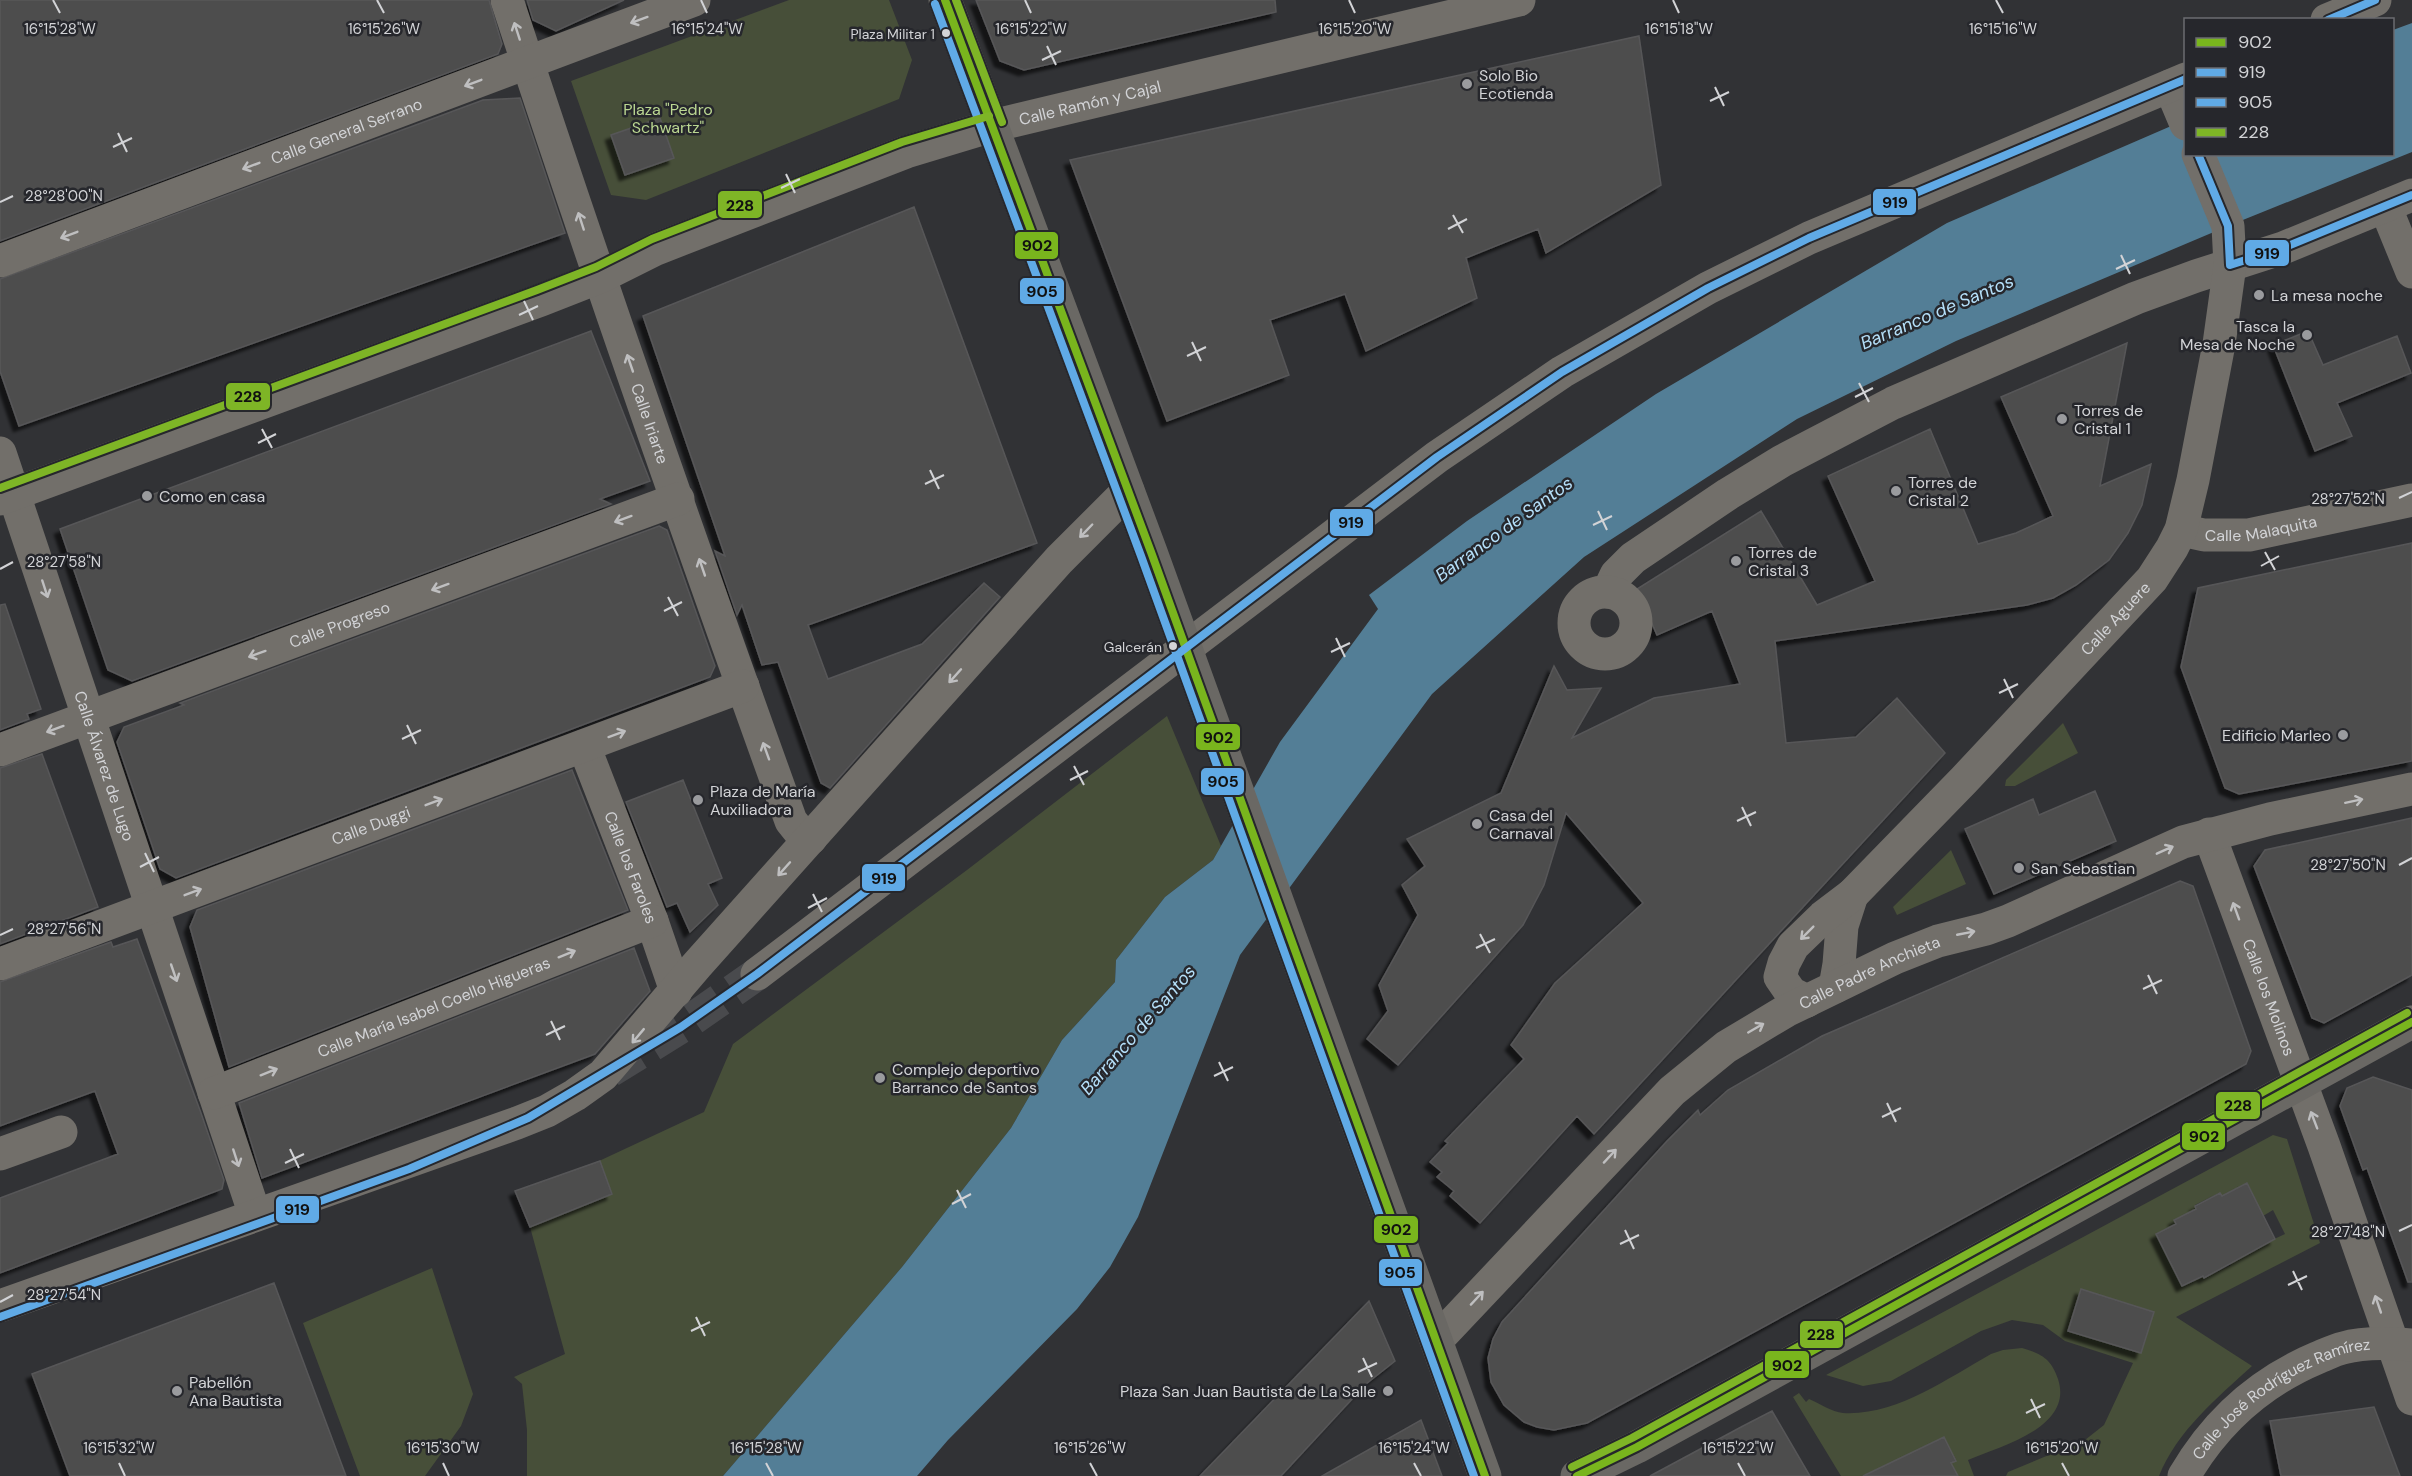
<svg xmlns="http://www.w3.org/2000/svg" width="2412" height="1476" font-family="'DM Sans',sans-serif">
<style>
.green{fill:#474f39;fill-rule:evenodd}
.water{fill:#537e96}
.building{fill:#4e4d4e;stroke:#575758;stroke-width:1.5;filter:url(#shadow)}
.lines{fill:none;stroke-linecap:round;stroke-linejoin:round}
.street-tunnel{stroke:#494a4d;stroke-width:33;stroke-dasharray:33 16;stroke-linecap:butt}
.street{stroke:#726f6a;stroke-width:33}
.secondary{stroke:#6a6864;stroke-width:33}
.bus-1-casing{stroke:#26272c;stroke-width:12}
.bus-2-casing{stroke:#26272c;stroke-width:12}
.bus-3-casing{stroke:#26272c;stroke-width:12}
.bus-4-casing{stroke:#26272c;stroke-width:12}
.bus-1{stroke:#79b51d;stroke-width:8}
.bus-2{stroke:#60aae6;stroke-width:8}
.bus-3{stroke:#60aae6;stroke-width:8}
.bus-4{stroke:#7eb526;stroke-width:8}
.oneway{stroke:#bfbfc0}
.ticks{fill:none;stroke:#d2d3d6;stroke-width:2}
.bus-dot{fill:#d2d3d6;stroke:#26272c;stroke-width:2}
.poi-dot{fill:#9a9b9e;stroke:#26272c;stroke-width:2}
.labels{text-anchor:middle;stroke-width:5;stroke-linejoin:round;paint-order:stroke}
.bus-label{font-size:14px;fill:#d2d3d6;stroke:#26272c;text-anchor:end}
.poi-label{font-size:16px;fill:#d2d3d6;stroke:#26272c;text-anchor:start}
.street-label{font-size:16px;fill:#d2d3d6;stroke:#26272c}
.park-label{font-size:16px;fill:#bbd792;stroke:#26272c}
.water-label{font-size:18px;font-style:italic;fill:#b5e0fa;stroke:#26272c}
.ticks-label{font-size:15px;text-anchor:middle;fill:#d2d3d6;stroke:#26272c;stroke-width:5;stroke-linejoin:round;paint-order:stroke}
.line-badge{stroke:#26272c;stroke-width:2}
.pale-badge-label{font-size:16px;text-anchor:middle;font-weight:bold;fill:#111}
</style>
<defs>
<filter id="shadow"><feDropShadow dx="-5.5" dy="5.5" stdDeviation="1.5" flood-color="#0009"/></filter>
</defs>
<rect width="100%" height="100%" fill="#313235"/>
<!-- green -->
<path class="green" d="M789 0H889L912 60 899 99 646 200 611 195 571 81Z
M1167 716 1221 846 1213 860 1165 897 1116 960 1115 982 1062 1040 1011 1128 902 1267 723 1476H527V1430L522 1384 514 1377 565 1354 530 1227 515 1191 599 1161 704 1112 733 1044 967 870Z
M2063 723 2078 753 2015 786H2005L2006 780Z
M1951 850 1966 884 1897 915 1893 907Z
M2273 1135 2287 1139 2320 1243 2176 1317 2252 1366C2217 1398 2177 1431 2159 1476H2006L2008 1472 2085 1440 2104 1425 2133 1363 2065 1341 2043 1325 2012 1320 1981 1331 1891 1381 1863 1386 1826 1375ZM2247 1183 2263 1216 2273 1210 2285 1234 2229 1260 2231 1265 2204 1278 2203 1276 2182 1286 2156 1235 2176 1224 2196 1209 2195 1205 2219 1193 2222 1196Z
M432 1268 473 1394 461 1426 425 1476H360L303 1323Z
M2022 1348C2042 1354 2051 1359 2058 1379 2074 1428 2000 1446 1968 1460L1974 1476H1841L1793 1397 1799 1393 1806 1402 1809 1399C1819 1403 1832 1412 1843 1413 1897 1416 1946 1379 1991 1354L2003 1350Z"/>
<!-- water -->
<path class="water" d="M2412 23V152L2228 226 1956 341 1797 419 1584 557 1432 694 1240 955 1138 1217 1110 1267 1077 1309 948 1440 917 1476H723L902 1267 1011 1128 1062 1040 1115 982 1116 960 1165 897 1213 860 1280 742 1378 609 1369 595 1467 521 1656 394 1947 223 2185 120 2186 154H2392L2393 30Z"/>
<!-- building -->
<path class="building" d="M0 0H489L502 44 498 54 0 241Z
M527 0H624L556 31 533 20Z
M976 0H1275L1276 12 1024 70 1000 61Z
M1639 36 1661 185 1546 253 1538 229 1466 258 1477 298 1366 351 1345 294 1270 320 1289 375 1167 421 1070 160Z
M520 98 565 233 19 426 0 371V279L483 100Z
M660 118 674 158 625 175 611 135Z
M914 207 1037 543 808 625 828 679 922 644 984 583 1000 597 830 788 821 783 778 662 762 665 742 605 737 615 715 551 725 556 643 316Z
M591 331 650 481 600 499 611 504 132 681 108 670 60 529Z
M2308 331 2323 365 2397 336 2411 373 2337 403 2352 436 2315 451 2273 345Z
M2127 343 2100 486 2151 464 2142 505 2128 533 2109 560 2076 585 2053 598 2027 605 1775 641 1786 743 1856 737 1897 698 1945 753 1594 1134 1577 1116 1480 1223 1450 1196 1454 1191 1437 1177 1442 1172 1430 1162 1448 1143 1445 1141 1524 1059 1511 1045 1555 983 1643 903 1566 813 1544 885 1523 925 1398 1065 1367 1039 1388 1011 1379 985 1418 915 1402 885 1425 866 1407 839 1501 793 1554 666 1567 690 1601 688 1572 738 1654 698 1740 684 1712 611 1657 635 1637 589 1761 511 1817 605 1875 581 1828 476 1930 429 1978 544 2016 533 2053 516 2001 397Z
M659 526 667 530 715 666 710 677 176 878 160 869 117 742 124 727 184 705 180 703Z
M2412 543V761L2239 794 2225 788 2181 667 2198 588Z
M5 604 41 709 27 714 29 719 0 730V605Z
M42 754 98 907 0 944V768Z
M572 770 628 910 229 1067 190 927 197 910Z
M683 780 722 878 708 884 718 905 690 932 677 903 667 907 626 802Z
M2095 791 2116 841 1994 894 1965 829 2033 799 2039 815Z
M2412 818V975L2324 1023 2312 1018 2254 866 2265 850Z
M2180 881 2193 886 2251 1051 2246 1064 1587 1423 1554 1430 1537 1427 1524 1422 1504 1405 1491 1382 1488 1358 1493 1339 1502 1322 1667 1141 1698 1110 1700 1115 1728 1090 1822 1036Z
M137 939 201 1113 224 1180 222 1189 0 1273V1198L118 1154 95 1091 0 1126V982L111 942 113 947Z
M634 948 650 991 595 1054 262 1178 239 1103Z
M2373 1077 2412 1090V1282H2408L2367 1168 2363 1170 2340 1106 2347 1088Z
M600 1161 612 1194 530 1227 515 1191Z
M2247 1183 2275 1239 2204 1278 2203 1276 2182 1286 2156 1234 2176 1224 2174 1220 2196 1209 2195 1206 2220 1193 2222 1196Z
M274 1283 346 1476H70L32 1374Z
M2081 1289 2154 1312 2141 1353 2068 1331Z
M1369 1301 1395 1361 1366 1384 1281 1476H1200Z
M2374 1407 2400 1476H2281L2270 1421Z
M1772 1411 1810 1476H1650L1743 1426Z
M1421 1420 1442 1476H1322Z
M1944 1437 1956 1461 1951 1463 1958 1476H1863Z"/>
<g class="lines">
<!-- street-tunnel -->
<path class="street-tunnel" d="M610 1071 681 1027 757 974"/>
<!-- street -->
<g class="street">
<path id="s1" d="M507 0C597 275 693 549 791 821L799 831 811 838"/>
<path d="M2327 20 2375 0"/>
<path d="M2170 86 2186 124"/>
<path d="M2385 206 2412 272"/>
<path id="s2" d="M0 261 694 0"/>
<path id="s3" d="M0 453 255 1215"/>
<path id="s4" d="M0 499 541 300 600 277 656 249 906 152 992 126 1519 0"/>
<path id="s5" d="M2181 530 2204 535H2249L2412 500"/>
<path d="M1608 592 1616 575 1633 558 1728 494 1782 461 1893 403 2136 298 2196 276 2283 248 2412 195"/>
<circle cx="1605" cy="623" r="31"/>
<path id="s6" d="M584 746 652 921 676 991"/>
<path id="s7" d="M0 750 678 499"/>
<path id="s8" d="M2209 834 2324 1146 2412 1399"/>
<path id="s9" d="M0 964 743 686"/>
<path d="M757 974 1437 457 1562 372 1708 288 1809 238 2186 79"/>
<path d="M1835 987 1839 964 1842 926 1852 895"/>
<path id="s10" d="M1807 1001 1791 993 1780 977 1784 963 1793 946 1823 917 1852 895 1964 780 2152 579 2172 548 2181 530 2193 480 2219 344 2230 265 2228 226 2198 154"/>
<path id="s11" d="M214 1093 652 921"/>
<path d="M0 1154 61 1132"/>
<path d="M0 1306 517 1123 547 1111 575 1095 603 1075 697 965 1059 560 1128 491"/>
<path id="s12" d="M1437 1340 1672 1091 1726 1047 1786 1011 1895 958 1938 941 1986 929 2008 921 2183 842 2270 819 2412 789"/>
<path id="s13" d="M2184 1476C2215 1423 2260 1382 2317 1358 2325 1355 2334 1350 2343 1348 2364 1342 2390 1343 2412 1345"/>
</g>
<!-- secondary -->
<path class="secondary" d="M945 0 1151 552 1485 1476
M1577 1476 1637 1447 2412 1022"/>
<defs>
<path id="bus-1" d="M945 0 1151 552 1485 1476
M1577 1476 1637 1447 2412 1022"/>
<path id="bus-2" d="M2328 20 2375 0
M2198 154 2228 226 2230 265 2283 248 2412 195
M0 1317 409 1169 528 1118 681 1027 757 974 1437 457 1562 372 1708 288 1809 238 2186 79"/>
<path id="bus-3" d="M935 4 1141 556 1474 1476"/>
<path id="bus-4" d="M956 0 1002 122
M0 488 537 290 596 267 652 239 902 142 989 116
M1572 1467 1632 1438 2407 1013"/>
</defs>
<!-- bus-1 casing -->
<use href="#bus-1" class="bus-1-casing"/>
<!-- bus-2 casing -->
<use href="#bus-2" class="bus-2-casing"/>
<!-- bus-3 casing -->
<use href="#bus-3" class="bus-3-casing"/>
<!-- bus-4 casing -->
<use href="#bus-4" class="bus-4-casing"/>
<!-- bus-1 -->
<use href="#bus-1" class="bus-1"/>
<!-- bus-2 -->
<use href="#bus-2" class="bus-2"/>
<!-- bus-3 -->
<use href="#bus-3" class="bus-3"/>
<!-- bus-4 -->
<use href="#bus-4" class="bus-4"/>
</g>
<!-- one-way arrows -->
<defs><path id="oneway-shaft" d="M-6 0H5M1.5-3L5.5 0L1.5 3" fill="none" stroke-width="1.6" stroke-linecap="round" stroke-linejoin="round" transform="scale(1.5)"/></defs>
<g class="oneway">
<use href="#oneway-shaft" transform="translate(639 20) rotate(160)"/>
<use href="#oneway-shaft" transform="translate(517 31) rotate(-108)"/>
<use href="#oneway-shaft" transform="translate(473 83) rotate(159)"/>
<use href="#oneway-shaft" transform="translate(251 166) rotate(159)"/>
<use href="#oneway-shaft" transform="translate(581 221) rotate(-108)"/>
<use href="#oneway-shaft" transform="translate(69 235) rotate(159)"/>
<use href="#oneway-shaft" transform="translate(630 363) rotate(-109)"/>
<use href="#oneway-shaft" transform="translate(623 519) rotate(160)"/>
<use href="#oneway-shaft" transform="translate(1086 531) rotate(134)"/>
<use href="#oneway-shaft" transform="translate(702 567) rotate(-109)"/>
<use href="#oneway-shaft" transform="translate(440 587) rotate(160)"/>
<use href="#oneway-shaft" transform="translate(45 589) rotate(72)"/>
<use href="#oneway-shaft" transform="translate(257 654) rotate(160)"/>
<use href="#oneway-shaft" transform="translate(955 676) rotate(132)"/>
<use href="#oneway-shaft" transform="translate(55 729) rotate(160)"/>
<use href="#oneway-shaft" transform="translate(617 734) rotate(-20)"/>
<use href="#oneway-shaft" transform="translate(766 751) rotate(-110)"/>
<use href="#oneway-shaft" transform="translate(2354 801) rotate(-12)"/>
<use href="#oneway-shaft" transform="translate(434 802) rotate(-21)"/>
<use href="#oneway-shaft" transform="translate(2165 850) rotate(-24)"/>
<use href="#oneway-shaft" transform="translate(784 869) rotate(132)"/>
<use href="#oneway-shaft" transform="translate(193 892) rotate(-21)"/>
<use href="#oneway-shaft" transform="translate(2236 911) rotate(-110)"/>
<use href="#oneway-shaft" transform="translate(1807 933) rotate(135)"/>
<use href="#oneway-shaft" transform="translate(1966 933) rotate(-11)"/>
<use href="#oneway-shaft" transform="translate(567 954) rotate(-22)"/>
<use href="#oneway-shaft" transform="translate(174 973) rotate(71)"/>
<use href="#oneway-shaft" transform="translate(1756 1028) rotate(-30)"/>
<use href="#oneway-shaft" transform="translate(638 1036) rotate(130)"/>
<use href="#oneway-shaft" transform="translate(269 1072) rotate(-22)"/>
<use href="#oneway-shaft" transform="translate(2314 1120) rotate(-111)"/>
<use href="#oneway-shaft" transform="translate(1610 1156) rotate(-47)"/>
<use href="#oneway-shaft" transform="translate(236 1158) rotate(72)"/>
<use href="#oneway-shaft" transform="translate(1477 1298) rotate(-47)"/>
<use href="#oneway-shaft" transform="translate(2378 1304) rotate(-109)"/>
</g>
<!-- ticks -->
<path class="ticks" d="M53 0 60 13M377 0 384 13M701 0 707 13M1025 0 1031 13M1349 0 1355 13M1673 0 1679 13M1996 0 2003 13M1047 46 1056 65M1042 60 1061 51M1715 87 1724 106M1710 101 1729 92M118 133 127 152M113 147 132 138M786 174 795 193M781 188 800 179M0 202 13 196M1453 215 1463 233M1448 229 1467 219M2121 255 2130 274M2116 269 2135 260M524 301 533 320M519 315 538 306M1192 342 1201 361M1187 356 1206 347M1859 383 1869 402M1855 397 1873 388M262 429 272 448M258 443 276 434M930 470 939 489M925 484 944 475M2399 498 2412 492M1598 511 1607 530M1593 525 1612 516M2265 552 2275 570M2261 566 2279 556M0 569 13 562M668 597 678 616M664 611 682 602M1336 638 1345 657M1331 652 1350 643M2004 679 2013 698M1999 693 2018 684M407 725 416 744M402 739 421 730M1074 766 1084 785M1070 780 1088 771M1742 807 1751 826M1737 821 1756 812M145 853 154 872M2399 865 2412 858M140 867 159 857M813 894 822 912M808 908 827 898M1480 934 1490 953M0 935 13 929M1476 948 1495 939M2148 975 2157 994M2143 989 2162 980M551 1021 560 1040M546 1035 565 1026M1219 1062 1228 1081M1214 1076 1233 1067M1887 1103 1896 1122M1882 1117 1901 1108M290 1149 299 1168M285 1163 304 1154M957 1190 966 1208M952 1204 971 1194M1625 1230 1634 1249M2399 1231 2412 1225M1620 1244 1639 1235M2293 1271 2302 1290M2288 1285 2307 1276M0 1302 13 1295M696 1317 705 1336M691 1331 710 1322M1363 1358 1372 1377M1358 1372 1377 1363M2031 1399 2040 1418M2026 1413 2045 1404M119 1463 125 1476M443 1463 449 1476M766 1463 773 1476M1090 1463 1097 1476M1414 1463 1421 1476M1738 1463 1745 1476M2062 1463 2069 1476"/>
<!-- markers -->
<g class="bus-dot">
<circle cx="946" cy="33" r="5"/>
<circle cx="1173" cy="646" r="5"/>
</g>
<g class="poi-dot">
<circle cx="1467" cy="84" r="6"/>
<circle cx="2259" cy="295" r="6"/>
<circle cx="2307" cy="335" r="6"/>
<circle cx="2062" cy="419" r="6"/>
<circle cx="1896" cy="491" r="6"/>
<circle cx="147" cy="496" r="6"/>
<circle cx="1736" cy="561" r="6"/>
<circle cx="2343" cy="735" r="6"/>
<circle cx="698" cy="800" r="6"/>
<circle cx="1477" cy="824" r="6"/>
<circle cx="2019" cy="868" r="6"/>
<circle cx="880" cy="1078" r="6"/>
<circle cx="177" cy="1391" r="6"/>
<circle cx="1388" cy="1391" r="6"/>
</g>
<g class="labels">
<!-- bus labels -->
<g class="bus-label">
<text x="935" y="39">Plaza Militar 1</text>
<text x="1162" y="652">Galcerán</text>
</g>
<!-- poi labels -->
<g class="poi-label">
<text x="1479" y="81">Solo Bio<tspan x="1479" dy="18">Ecotienda</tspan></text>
<text x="2271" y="301">La mesa noche</text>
<text x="2295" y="332" text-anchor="end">Tasca la<tspan x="2295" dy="18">Mesa de Noche</tspan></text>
<text x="2074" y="416">Torres de<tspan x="2074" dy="18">Cristal 1</tspan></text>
<text x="1908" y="488">Torres de<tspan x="1908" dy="18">Cristal 2</tspan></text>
<text x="159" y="502">Como en casa</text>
<text x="1748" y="558">Torres de<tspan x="1748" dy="18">Cristal 3</tspan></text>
<text x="2331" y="741" text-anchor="end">Edificio Marleo</text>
<text x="710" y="797">Plaza de María<tspan x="710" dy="18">Auxiliadora</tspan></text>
<text x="1489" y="821">Casa del<tspan x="1489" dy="18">Carnaval</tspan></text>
<text x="2031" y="874">San Sebastian</text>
<text x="892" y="1075">Complejo deportivo<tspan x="892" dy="18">Barranco de Santos</tspan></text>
<text x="189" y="1388">Pabellón<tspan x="189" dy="18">Ana Bautista</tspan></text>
<text x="1376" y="1397" text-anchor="end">Plaza San Juan Bautista de La Salle</text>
</g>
<!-- street labels -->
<g class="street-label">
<text dy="6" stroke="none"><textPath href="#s4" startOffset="1161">Calle Ramón y Cajal</textPath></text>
<text dy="6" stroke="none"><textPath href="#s2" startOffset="370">Calle General Serrano</textPath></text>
<text dy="6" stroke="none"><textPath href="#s1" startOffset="447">Calle Iriarte</textPath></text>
<text dy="6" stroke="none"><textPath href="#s5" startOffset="81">Calle Malaquita</textPath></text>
<text dy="6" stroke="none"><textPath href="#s10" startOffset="531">Calle Aguere</textPath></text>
<text dy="6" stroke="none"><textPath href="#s7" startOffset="362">Calle Progreso</textPath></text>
<text dy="6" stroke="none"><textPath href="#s3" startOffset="330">Calle Álvarez de Lugo</textPath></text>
<text dy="6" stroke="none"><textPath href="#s9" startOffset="396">Calle Duggi</textPath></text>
<text dy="6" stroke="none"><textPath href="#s6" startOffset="130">Calle los Faroles</textPath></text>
<text dy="6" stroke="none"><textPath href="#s12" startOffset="574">Calle Padre Anchieta</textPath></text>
<text dy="6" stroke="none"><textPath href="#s8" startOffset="174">Calle los Molinos</textPath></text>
<text dy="6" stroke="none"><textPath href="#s11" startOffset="236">Calle María Isabel Coello Higueras</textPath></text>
<text dy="6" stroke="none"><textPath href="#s13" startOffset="129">Calle José Rodríguez Ramírez</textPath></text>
</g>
<!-- park labels -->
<g class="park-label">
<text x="668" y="115">Plaza "Pedro<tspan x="668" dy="18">Schwartz"</tspan></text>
</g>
<!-- water labels -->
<g class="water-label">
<text transform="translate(1937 312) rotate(-23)" y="6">Barranco de Santos</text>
<text transform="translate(1504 529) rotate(-36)" y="6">Barranco de Santos</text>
<text transform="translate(1138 1030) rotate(-49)" y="6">Barranco de Santos</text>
</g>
</g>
<g class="ticks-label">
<text x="60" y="34">16°15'28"W</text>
<text x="384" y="34">16°15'26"W</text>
<text x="707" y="34">16°15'24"W</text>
<text x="1031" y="34">16°15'22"W</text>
<text x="1355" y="34">16°15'20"W</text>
<text x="1679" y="34">16°15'18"W</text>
<text x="2003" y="34">16°15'16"W</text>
<text x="64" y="201">28°28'00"N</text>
<text x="2348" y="504">28°27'52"N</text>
<text x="64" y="567">28°27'58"N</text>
<text x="2348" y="870">28°27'50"N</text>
<text x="64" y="934">28°27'56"N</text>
<text x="2348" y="1237">28°27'48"N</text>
<text x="64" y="1300">28°27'54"N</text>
<text x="119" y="1453">16°15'32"W</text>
<text x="443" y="1453">16°15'30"W</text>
<text x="766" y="1453">16°15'28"W</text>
<text x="1090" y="1453">16°15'26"W</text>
<text x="1414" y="1453">16°15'24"W</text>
<text x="1738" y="1453">16°15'22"W</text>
<text x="2062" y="1453">16°15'20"W</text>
</g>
<g class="line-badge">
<rect x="1872" y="188" width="45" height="28" rx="6" fill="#60aae6"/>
<rect x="717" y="190" width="46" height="29" rx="6" fill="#7eb526"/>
<rect x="1014" y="231" width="45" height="29" rx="6" fill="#79b51d"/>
<rect x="2244" y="239" width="46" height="28" rx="6" fill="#60aae6"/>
<rect x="1019" y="277" width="46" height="28" rx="6" fill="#60aae6"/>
<rect x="225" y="382" width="46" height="29" rx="6" fill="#7eb526"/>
<rect x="1329" y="508" width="45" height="29" rx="6" fill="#60aae6"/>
<rect x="1195" y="723" width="46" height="28" rx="6" fill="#79b51d"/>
<rect x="1200" y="767" width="45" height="29" rx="6" fill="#60aae6"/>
<rect x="861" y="863" width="45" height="29" rx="6" fill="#60aae6"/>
<rect x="2215" y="1091" width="46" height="29" rx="6" fill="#7eb526"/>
<rect x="2181" y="1122" width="45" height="29" rx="6" fill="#79b51d"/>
<rect x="275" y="1195" width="45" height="29" rx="6" fill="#60aae6"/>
<rect x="1373" y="1215" width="46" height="29" rx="6" fill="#79b51d"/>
<rect x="1378" y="1258" width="45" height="29" rx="6" fill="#60aae6"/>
<rect x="1799" y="1320" width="45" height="29" rx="6" fill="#7eb526"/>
<rect x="1764" y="1350" width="46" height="29" rx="6" fill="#79b51d"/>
</g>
<g class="pale-badge-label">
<text x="1895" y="208">919</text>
<text x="740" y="211">228</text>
<text x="1037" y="251">902</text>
<text x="2267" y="259">919</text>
<text x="1042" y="297">905</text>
<text x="248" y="402">228</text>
<text x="1351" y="528">919</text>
<text x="1218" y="743">902</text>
<text x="1223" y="787">905</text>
<text x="884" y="884">919</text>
<text x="2238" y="1111">228</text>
<text x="2204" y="1142">902</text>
<text x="297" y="1215">919</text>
<text x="1396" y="1235">902</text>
<text x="1400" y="1278">905</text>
<text x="1821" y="1340">228</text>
<text x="1787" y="1371">902</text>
</g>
<!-- legend -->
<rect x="2184" y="18" width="210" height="138" fill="#26272c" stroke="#6b6c70" stroke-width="1.5"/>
<rect x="2196" y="38" width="30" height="9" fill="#79b51d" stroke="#6b6c70" stroke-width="1.5"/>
<text x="2238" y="48" font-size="18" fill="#d2d3d6">902</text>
<rect x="2196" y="68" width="30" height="9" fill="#60aae6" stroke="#6b6c70" stroke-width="1.5"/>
<text x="2238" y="78" font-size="18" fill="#d2d3d6">919</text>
<rect x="2196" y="98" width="30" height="9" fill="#60aae6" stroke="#6b6c70" stroke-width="1.5"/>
<text x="2238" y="108" font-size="18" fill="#d2d3d6">905</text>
<rect x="2196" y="128" width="30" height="9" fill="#7eb526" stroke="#6b6c70" stroke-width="1.5"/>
<text x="2238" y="138" font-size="18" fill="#d2d3d6">228</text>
</svg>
